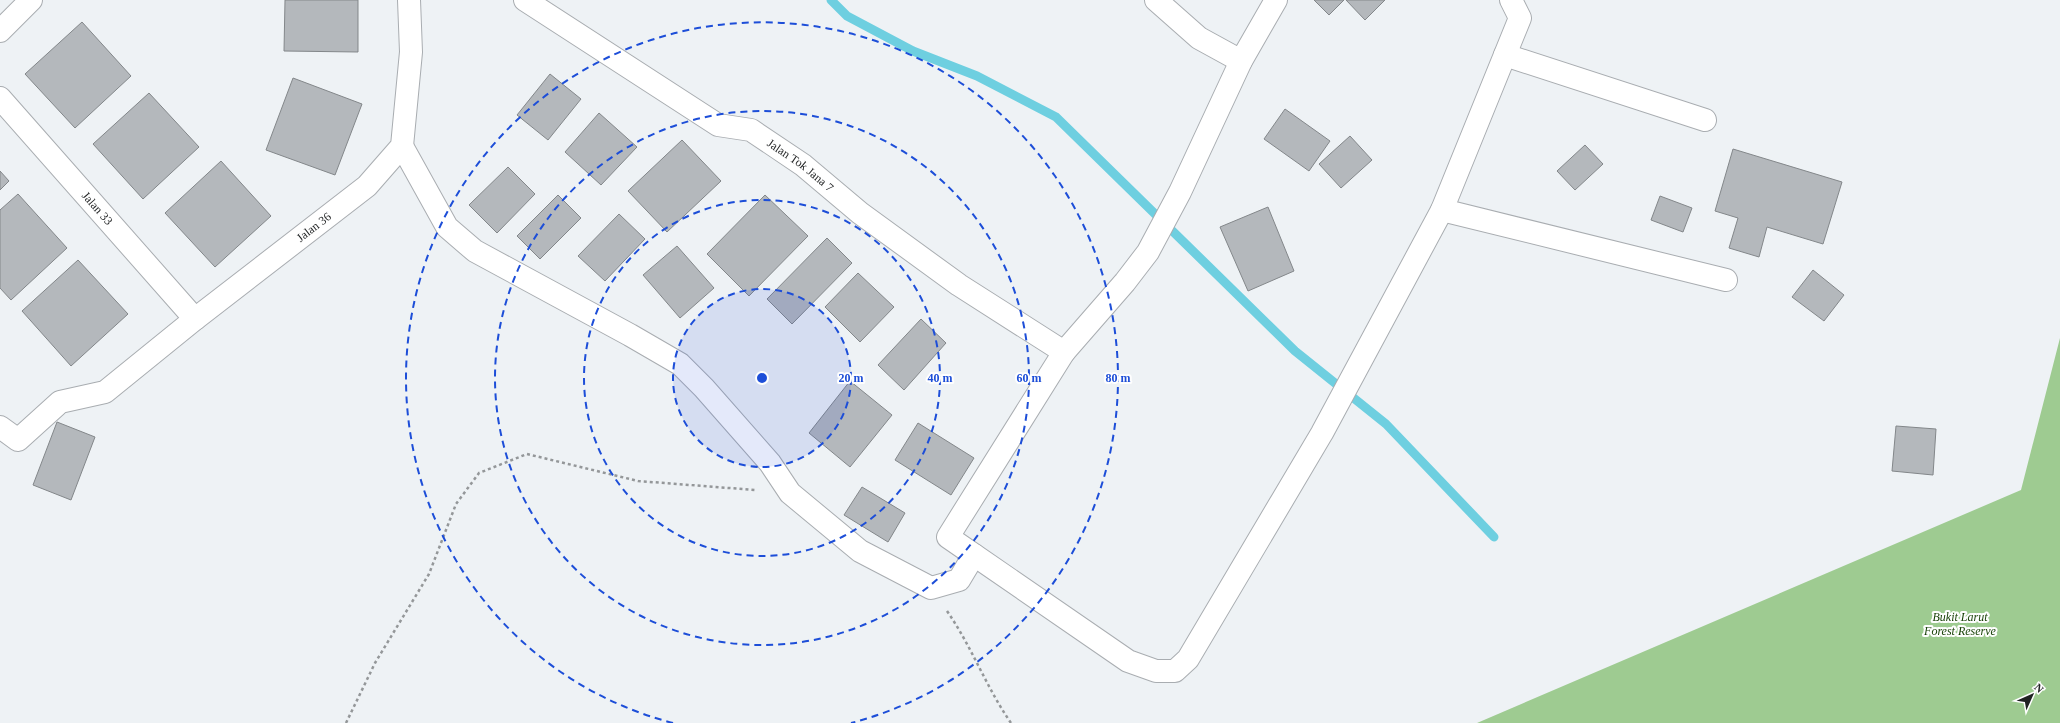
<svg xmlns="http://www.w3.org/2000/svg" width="2060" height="723" font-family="Georgia,serif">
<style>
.forest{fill:#9ecb91}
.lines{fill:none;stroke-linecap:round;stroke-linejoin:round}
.stream{stroke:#6ecfe0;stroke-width:9}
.building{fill:#b4b8bc;stroke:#83878a}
.minor-casing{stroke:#a9adb1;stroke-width:24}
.path{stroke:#949799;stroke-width:2.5;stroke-dasharray:3 3;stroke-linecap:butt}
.minor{stroke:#fff;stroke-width:22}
.ring{fill:none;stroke:#1d4ed8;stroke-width:2;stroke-dasharray:7 5}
.labels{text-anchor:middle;stroke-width:4;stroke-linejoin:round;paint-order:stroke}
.street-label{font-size:12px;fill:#1f2122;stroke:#fefefe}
.park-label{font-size:12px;font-style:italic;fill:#123d00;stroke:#fefefe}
.centre{fill:#1d4ed8;stroke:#fefefe;stroke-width:2}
.ring-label{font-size:12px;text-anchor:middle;font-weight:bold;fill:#1d4ed8;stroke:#fefefe;stroke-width:4;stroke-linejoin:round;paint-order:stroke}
</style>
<rect width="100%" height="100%" fill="#eef2f5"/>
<!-- forest -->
<path class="forest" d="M2060 338V723H1477L2021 490Z"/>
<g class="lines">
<!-- stream -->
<path class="stream" d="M831 0 847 16 913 51 977 76 1056 117 1295 351 1386 424 1494 537"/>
</g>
<!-- building -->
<path class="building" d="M285 0H358V52L284 51Z
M1314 0H1344L1329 15Z
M1346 0H1385L1365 20Z
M82 22 131 76 75 128 25 74Z
M550 74 581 99 548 140 517 115Z
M293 78 362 104 335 175 266 150Z
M149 93 199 147 143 199 93 144Z
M1285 109 1330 141 1309 171 1264 139Z
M599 113 637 147 601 185 565 152Z
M1350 136 1372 160 1341 188 1319 164Z
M682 140 721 181 667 232 628 191Z
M1585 145 1603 164 1575 190 1557 171Z
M1733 149 1842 182 1823 244 1767 227 1759 257 1729 248 1738 218 1715 211Z
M221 161 271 216 215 267 165 213Z
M508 167 535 194 497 233 469 205Z
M0 171 9 181 0 190Z
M18 194 67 248 11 300 0 288V210Z
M558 195 581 218 540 259 517 236Z
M765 195 808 236 749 296 707 254Z
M1660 196 1692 208 1683 232 1651 220Z
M1268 207 1294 271 1248 291 1220 227Z
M619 214 645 239 605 281 578 256Z
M827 238 852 263 792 324 767 299Z
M677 246 714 288 680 318 643 275Z
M78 260 128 314 71 366 22 311Z
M1813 270 1844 295 1824 321 1792 297Z
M858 273 894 307 860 342 825 307Z
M921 319 946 343 904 390 878 365Z
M850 381 892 415 850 467 809 433Z
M57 422 95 437 71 500 33 485Z
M918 423 974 458 951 495 895 460Z
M1896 426 1936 429 1933 475 1892 471Z
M862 487 905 513 888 542 844 515Z"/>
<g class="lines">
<defs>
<g id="minor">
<path id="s1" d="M525 0 718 125 751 130 803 165 860 213 959 285 1064 352"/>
<path d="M1156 0 1199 38 1241 61"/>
<path d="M1276 0 1241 61 1180 192 1148 252 1125 282 1064 352 948 537 1128 661 1156 671H1175L1188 659 1322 433 1442 210 1520 18 1511 0"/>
<path d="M0 31 31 0"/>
<path d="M1505 55 1705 120"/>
<path id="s2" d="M0 98 195 319"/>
<path d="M402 146 447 227 475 251 630 335 680 364 704 388 770 463 790 493 860 551 931 588 959 580 974 555"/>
<path d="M1442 210 1726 280"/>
<path id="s3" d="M0 427 18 440 60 402 105 392 195 319 367 186 402 146 411 52 409 0"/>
</g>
</defs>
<!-- minor casing -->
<use href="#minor" class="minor-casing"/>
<!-- path -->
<path class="path" d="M947 611C972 647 986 687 1011 723
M346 723 375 663 429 574 456 504 479 473 527 454 638 481 755 490"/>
<!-- minor -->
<use href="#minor" class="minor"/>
</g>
<!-- distance rings -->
<circle cx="762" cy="378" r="89" fill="#1d4ed8" fill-opacity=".12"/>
<g class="ring">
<circle cx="762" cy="378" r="89"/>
<circle cx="762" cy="378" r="178"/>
<circle cx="762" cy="378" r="267"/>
<path d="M673 723A356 356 0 1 1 851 723"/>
</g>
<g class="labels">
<!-- street labels -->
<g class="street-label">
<text dy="4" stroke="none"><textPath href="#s1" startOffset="324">Jalan Tok Jana 7</textPath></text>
<text dy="4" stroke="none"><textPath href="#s2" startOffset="147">Jalan 33</textPath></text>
<text dy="4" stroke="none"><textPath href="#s3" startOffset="391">Jalan 36</textPath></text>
</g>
<!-- park labels -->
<g class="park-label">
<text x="1960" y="621">Bukit Larut<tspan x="1960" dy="14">Forest Reserve</tspan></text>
</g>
</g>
<circle cx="762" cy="378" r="6" class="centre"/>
<g class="ring-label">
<text x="851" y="382">20 m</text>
<text x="940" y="382">40 m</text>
<text x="1029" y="382">60 m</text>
<text x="1118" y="382">80 m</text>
</g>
<!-- north arrow -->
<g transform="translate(2032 695) rotate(45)" stroke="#fefefe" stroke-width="3" paint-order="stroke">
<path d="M0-3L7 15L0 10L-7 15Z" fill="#1f2122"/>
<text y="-6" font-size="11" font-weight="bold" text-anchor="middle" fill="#1f2122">N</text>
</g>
</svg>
